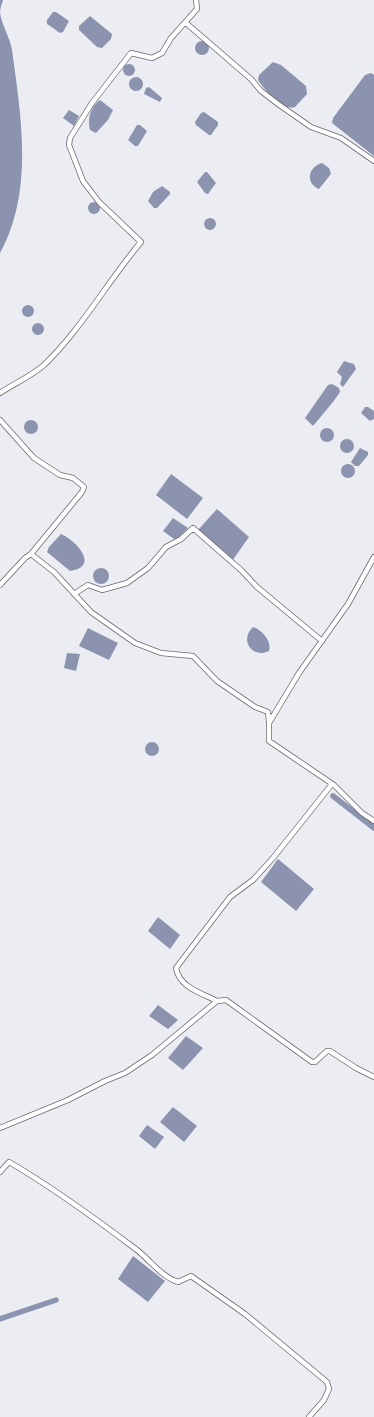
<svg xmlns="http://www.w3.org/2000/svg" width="374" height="1417" font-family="'Sofia Sans Condensed',sans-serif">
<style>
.water{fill:#8b93af}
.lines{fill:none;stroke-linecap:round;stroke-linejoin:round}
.canal{stroke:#8b93af;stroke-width:5.5}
.minor-casing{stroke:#67686d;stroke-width:6}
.minor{stroke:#fff;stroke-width:4.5}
</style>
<rect width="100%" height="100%" fill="#ebedf3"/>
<!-- water -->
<path class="water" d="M0 0H3C2 4 0 8 0 12 1 24 10 37 12 50 21 116 34 191 0 253Z
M53 12H56L69 21 63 32 60 33 47 24V20Z
M90 16 112 34 111 39 102 48 97 47 79 30V26Z
M195 48a7 7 0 1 1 14 0a7 7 0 1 1-14 0Z
M273 62 281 65 306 86 307 94 295 107C282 111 265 90 258 80L259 75Z
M123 70a6 6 0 1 1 12 0a6 6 0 1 1-12 0Z
M371 73 374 75V156L332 123 333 118 365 75Z
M129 84a7 7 0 1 1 14 0a7 7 0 1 1-14 0Z
M149 87 162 98 160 102 144 94 146 88Z
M100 100 113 110 108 120 96 133 90 130C87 119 91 106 100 100Z
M69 110 79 116 74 126 63 118Z
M204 112 218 122V125L211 135H209L196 125 195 122 201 113Z
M137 125H140L147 131 138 146H135L128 140Z
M322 163 329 168 331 174 319 189C305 183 308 167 322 163Z
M205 172H207L216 183 208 194 205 193 197 182Z
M162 186 170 192V194L157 208H154L148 201 153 192Z
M88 208a6 6 0 1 1 12 0a6 6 0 1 1-12 0Z
M204 224a6 6 0 1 1 12 0a6 6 0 1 1-12 0Z
M22 311a6 6 0 1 1 12 0a6 6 0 1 1-12 0Z
M32 329a6 6 0 1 1 12 0a6 6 0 1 1-12 0Z
M344 361 354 364 356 369 343 387 340 384 342 377 337 372Z
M332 384 339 388 340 392 333 402 313 426 305 418 328 385Z
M365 407H368L374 411V419L370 421 361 413Z
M24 427a7 7 0 1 1 14 0a7 7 0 1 1-14 0Z
M320 435a7 7 0 1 1 14 0a7 7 0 1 1-14 0Z
M340 446a7 7 0 1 1 14 0a7 7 0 1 1-14 0Z
M360 448 368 452V455L359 466H355L351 462Z
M341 471a7 7 0 1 1 14 0a7 7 0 1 1-14 0Z
M171 474 203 498 187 519 156 495Z
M217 509 249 537 232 561 198 530Z
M173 518 188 528 178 538 174 539 163 531Z
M61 534C77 541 100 567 70 571L47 552 49 547Z
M93 576a8 8 0 1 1 16 0a8 8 0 1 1-16 0Z
M253 627C262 630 272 641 269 651 252 659 239 640 253 627Z
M88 628 118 643 109 660 79 646Z
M67 653 80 654 76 671 64 668Z
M145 749a7 7 0 1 1 14 0a7 7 0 1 1-14 0Z
M278 859 314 889 296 911 261 882Z
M158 917 180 935 170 949 148 931Z
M158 1005 178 1020 168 1029 149 1016Z
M186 1036 203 1048 183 1070 168 1058Z
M173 1107 197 1126 184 1142 160 1122Z
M147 1125 164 1137 155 1149 139 1136Z
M133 1256 165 1281 148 1302 118 1279Z"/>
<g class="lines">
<!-- canal -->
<path class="canal" d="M333 796 374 828
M0 1319 56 1300"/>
<defs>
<path id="minor" d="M186 23 251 79 261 91 278 104 311 127 341 138 374 161
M0 393C15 383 30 377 44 365 80 331 108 281 141 242L99 202 83 181 69 145 70 138 92 103 131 53 152 58 162 53 171 38 197 9 196 0
M0 420 34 458 60 475 73 478 84 487 82 492 31 554 25 558 0 585
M31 554 54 572 91 612 135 643 161 653 193 656 217 681 255 707 268 712 269 722
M374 557 348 604 299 673 269 723V741L334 785 362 813 374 821
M74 594 88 585 102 590 127 583 148 568 166 547 181 539 193 528 241 570 257 587 322 641
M217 1001C201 993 179 987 176 968L230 897 253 880 273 858 332 784
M0 1128 68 1100 105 1081 125 1073 152 1055 217 1001 226 1000 312 1062H315L327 1051H330L356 1068 374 1077
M0 1172 9 1162C54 1188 96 1219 137 1250 151 1261 162 1277 178 1282L191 1276 245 1314 327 1382 329 1389 324 1400 309 1417"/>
</defs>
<!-- minor casing -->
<use href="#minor" class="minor-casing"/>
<!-- minor -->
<use href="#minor" class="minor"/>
</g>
</svg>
